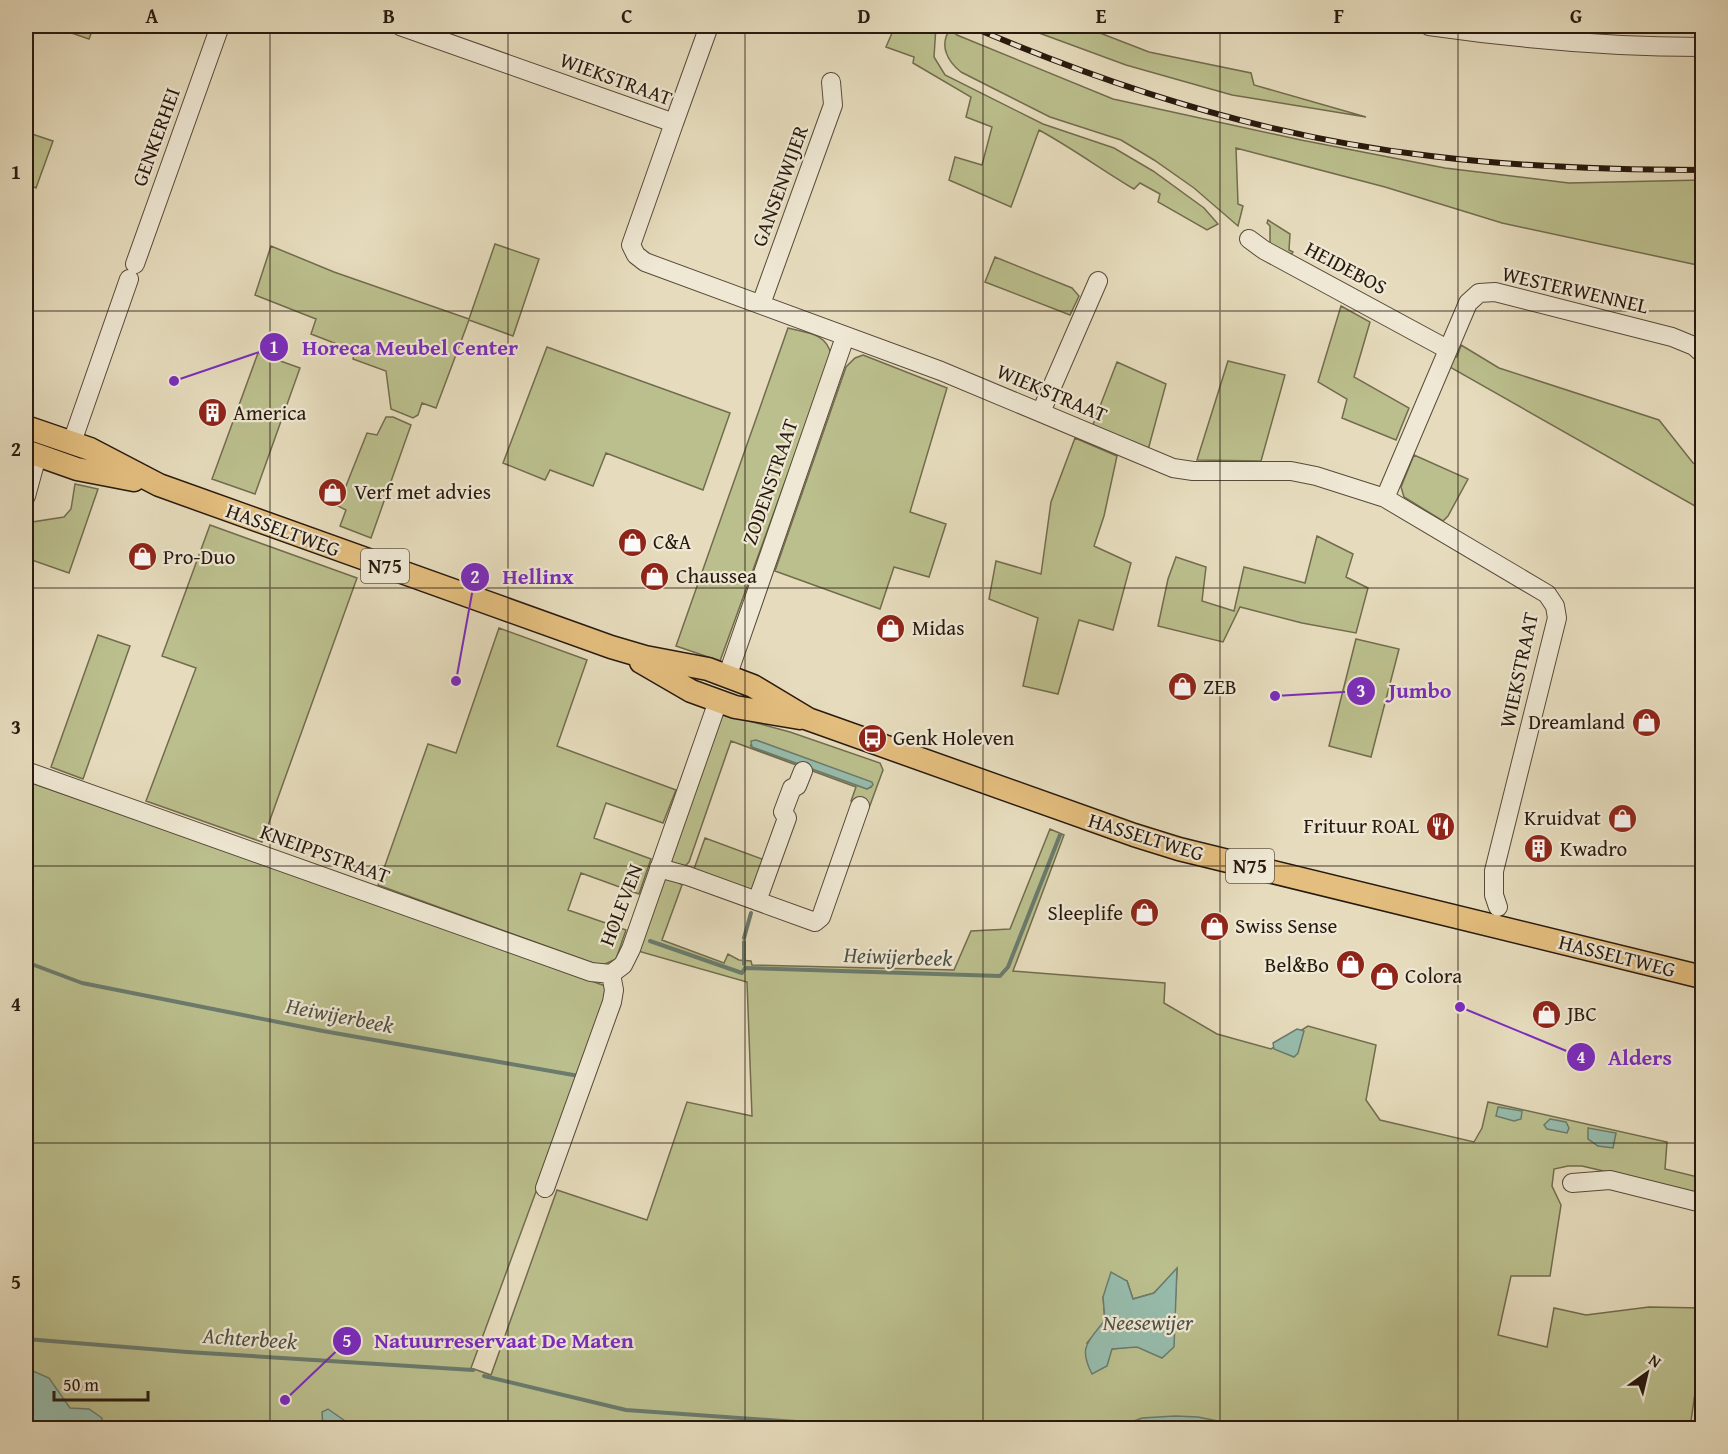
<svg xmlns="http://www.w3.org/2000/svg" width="1728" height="1454" font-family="'Gentium Book Plus',serif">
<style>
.green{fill:#bbbf8d;stroke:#726c4e;stroke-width:1.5;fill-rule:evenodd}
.water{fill:#97bcac;stroke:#6b7b6d;stroke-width:1.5}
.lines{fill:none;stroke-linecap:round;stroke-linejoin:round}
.stream{stroke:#6b7b6d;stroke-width:4}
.minor-casing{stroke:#584a3a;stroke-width:20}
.major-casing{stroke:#28190e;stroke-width:25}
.minor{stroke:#efe8d4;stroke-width:18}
.major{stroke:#e3be7e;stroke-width:22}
.rail-casing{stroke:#28190e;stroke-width:6}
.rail{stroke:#efe8d4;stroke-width:4;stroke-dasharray:11;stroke-linecap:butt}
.grid{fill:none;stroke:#28190e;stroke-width:1.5;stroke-opacity:0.55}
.labels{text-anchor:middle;stroke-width:4.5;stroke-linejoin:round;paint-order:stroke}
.shield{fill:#efe8d4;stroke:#645749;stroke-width:1.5}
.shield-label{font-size:20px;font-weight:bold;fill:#28190e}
.street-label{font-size:21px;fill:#28190e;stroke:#efe8d4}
.poi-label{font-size:21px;fill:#28190e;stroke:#efe8d4;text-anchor:start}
.water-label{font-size:22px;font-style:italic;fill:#4f5245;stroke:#efe8d4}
.leader{fill:none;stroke:#7b2cbf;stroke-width:2}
.callout-dot{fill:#7b2cbf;stroke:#efe8d4;stroke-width:2}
.mark-label{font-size:18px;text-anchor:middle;font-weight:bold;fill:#fff}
.callout-label{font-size:22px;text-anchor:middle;font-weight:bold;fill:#7b2cbf;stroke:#efe8d4;stroke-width:4.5;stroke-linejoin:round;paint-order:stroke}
.neatline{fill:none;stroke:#28190e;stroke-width:2}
.grid-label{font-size:20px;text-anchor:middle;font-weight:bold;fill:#28190e}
</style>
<rect width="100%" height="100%" fill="#e6dcbd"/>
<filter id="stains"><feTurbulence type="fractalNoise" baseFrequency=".00333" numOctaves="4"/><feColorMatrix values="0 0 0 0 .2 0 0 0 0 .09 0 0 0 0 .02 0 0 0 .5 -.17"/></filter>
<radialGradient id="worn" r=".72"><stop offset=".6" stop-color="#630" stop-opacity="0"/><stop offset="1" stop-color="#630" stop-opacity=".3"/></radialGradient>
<!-- green -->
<path class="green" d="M54 26H94L89 39 54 27Z
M895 26H936L934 57 945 75 1043 124 1114 148 1153 171 1204 208 1218 224 1207 230 1158 202 1160 194 1140 183 1134 189C1102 170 1072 148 1039 130L1011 207 949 180 955 157 982 165 992 127 966 117 971 97 913 63 914 57 886 47Z
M1020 26H1065L1100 33 1149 52 1251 73 1254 85 1366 117 1232 95 1126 65Z
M950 29 957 35 1113 99 1301 140 1445 168 1569 183 1702 180V266L1502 223 1385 187 1236 148 1238 204 1243 206 1238 226 1194 188 1154 160 1121 140 1050 117 961 72C947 61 939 45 950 29Z
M26 132 53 141 36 188 26 183Z
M1268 220 1290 234 1289 250 1293 252 1290 256 1270 245V226L1267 223Z
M495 244 539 259 513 336 469 320 436 408 422 403 418 415 413 418 391 409 386 371 353 359 355 351 311 334 316 319 255 295 271 246 334 272 469 319Z
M995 257 1072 288 1079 296 1070 315 985 282Z
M1341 306 1370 322 1354 377 1409 408 1396 440 1342 418 1347 399 1318 382Z
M788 328C807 333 827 333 831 355L720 661 676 646Z
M1461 345 1499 368 1659 420 1693 463 1702 467V510L1448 366 1452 355 1457 357Z
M547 347 730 413 703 490 606 453 593 486 550 470 545 480 503 463Z
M258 353 300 368 255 494 212 479Z
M863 355 947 388 910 512 946 524 929 577 894 567 880 609 775 571 846 367 855 358Z
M1228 361 1285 375 1261 461 1197 460Z
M1117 362 1166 384 1148 450 1092 427Z
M386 417H393L411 425 371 538 340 526 346 510 338 506 367 433 377 435Z
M1075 438 1117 456 1104 516 1094 546 1131 563 1113 630 1079 620 1058 694 1023 686 1038 618 989 599 996 561 1041 574 1051 502Z
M1414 455 1468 479 1448 516 1443 521 1404 497 1401 487Z
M75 484 98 489 69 573 26 558V523L64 517 71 509Z
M210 525 357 578 262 842 146 801 196 668 162 656Z
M1317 536 1353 554 1346 577 1368 588 1356 633 1302 623 1240 607 1223 642 1158 626 1168 579 1176 557 1206 567 1202 601 1234 611 1244 567 1305 583Z
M499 628 587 660 557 746 676 790 663 823 606 803 594 838 651 859 639 894 581 873 568 910 626 930 616 959 601 966 378 885 428 744 456 753Z
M98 635 130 646 83 779 51 767Z
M1356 639 1399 649 1371 757 1329 746Z
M723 714 790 732 880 763 883 770 869 808 851 801 856 787 731 741 689 862 684 867 673 864 670 859ZM750 745 871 787 867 789 752 747Z
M26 781 250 859 611 988 471 1368 491 1375 557 1190 647 1220 687 1102 752 1116 747 982 638 951 660 883 669 876 681 879 679 883 682 885 662 940 724 963 728 954 739 960 751 961 752 965 954 970 971 931 1010 929 1050 829 1064 835 1013 971 1165 983 1164 1003 1217 1034 1271 1049 1308 1026 1376 1045 1366 1100 1380 1120 1474 1142 1482 1128 1488 1102 1667 1142 1665 1169 1702 1178V1194L1582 1166H1568L1554 1169 1552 1186 1561 1205 1550 1276H1511L1498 1335 1547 1347 1554 1308 1586 1315 1649 1307 1702 1308V1344L1690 1428H26ZM1177 1269 1175 1305 1137 1346 1112 1349 1087 1343 1105 1321 1103 1297 1127 1281 1133 1299 1154 1293Z
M705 838 762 859 765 868 754 888 750 889 749 894 700 876 694 869Z"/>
<!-- water -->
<path class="water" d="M756 740 872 782 873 785 867 789 752 747 751 741Z
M1297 1029 1304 1031 1298 1053 1294 1057 1274 1049 1273 1043Z
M1498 1107 1522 1111 1521 1119 1514 1121 1496 1116Z
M1550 1119 1566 1122 1569 1128 1567 1133 1547 1129 1544 1125Z
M1588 1128 1616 1133 1613 1148 1598 1146 1588 1139Z
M1177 1268 1174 1347 1162 1358 1137 1347 1112 1349 1107 1366 1092 1374C1078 1347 1088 1342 1105 1320L1103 1297 1111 1272 1127 1281 1133 1299 1154 1293Z
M26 1368 49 1378 70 1408 89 1409 102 1418 101 1428H26Z
M328 1409 355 1428H323L322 1412Z
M1175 1416 1198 1417 1252 1428H1115L1142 1418Z"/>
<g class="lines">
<!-- stream -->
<path class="stream" d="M744 938 751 913
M650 941 742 973 745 968 1000 976 1008 967 1060 835
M744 942V964
M26 962 82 983 323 1031 579 1076
M26 1339 187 1352 473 1370
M484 1376 626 1410 824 1424 832 1428
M838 1428 856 1423 912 1428"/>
<defs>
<path id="minor" d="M400 26 674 123 631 245 636 255 645 262 941 371 1173 468 1193 471H1291L1316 476 1385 498 1547 594 1555 606 1557 618 1494 871V895L1498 907
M1429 26C1520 39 1611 47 1702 47
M674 123 709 26
M1249 239 1264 250 1447 349
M135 264 220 26
M761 304 833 105 831 82
M1041 412 1098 281
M72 442 129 279
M26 496 37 456
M1385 498 1468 303 1479 293 1495 292 1672 337 1694 346 1702 353
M727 677 845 337
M26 771 591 972 611 974
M659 868 688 876 815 922 821 917 860 806
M757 901 787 818 783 812 792 788 797 786 803 771
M611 974 623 965 631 949 718 701
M1572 1183 1610 1180 1702 1203
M545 1188 612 1002 614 990 611 974"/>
<path id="major" d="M26 427 90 449 159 485 611 647 645 657 708 669 753 686 808 719 1134 835 1179 849 1702 977
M26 451 77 469 134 480
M641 662 691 691 735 707 800 718"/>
</defs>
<!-- minor casing -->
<use href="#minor" class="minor-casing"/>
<!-- major casing -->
<use href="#major" class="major-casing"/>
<!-- minor -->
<use href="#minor" class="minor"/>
<!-- major -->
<use href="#major" class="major"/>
<defs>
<path id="rail" d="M970 26C1116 89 1272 138 1431 156 1521 167 1612 170 1702 170"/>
</defs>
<!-- rail casing -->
<use href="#rail" class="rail-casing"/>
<!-- rail -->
<use href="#rail" class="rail"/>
</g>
<!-- grid -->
<path class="grid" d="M270 26V1428M508 26V1428M745 26V1428M983 26V1428M1220 26V1428M1458 26V1428M26 311H1702M26 588H1702M26 866H1702M26 1143H1702"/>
<!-- icons -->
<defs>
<symbol id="building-disc" viewBox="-11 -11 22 22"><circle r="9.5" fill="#8f2418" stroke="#efe8d4"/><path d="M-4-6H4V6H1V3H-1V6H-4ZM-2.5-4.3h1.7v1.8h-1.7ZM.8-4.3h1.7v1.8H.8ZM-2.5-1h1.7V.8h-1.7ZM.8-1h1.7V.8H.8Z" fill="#fff"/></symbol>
<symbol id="shop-disc" viewBox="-11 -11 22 22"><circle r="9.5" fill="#8f2418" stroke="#efe8d4"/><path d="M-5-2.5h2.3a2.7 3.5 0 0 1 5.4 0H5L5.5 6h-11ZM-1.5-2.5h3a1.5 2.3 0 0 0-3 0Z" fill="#fff"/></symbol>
<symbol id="bus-disc" viewBox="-11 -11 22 22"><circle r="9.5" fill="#8f2418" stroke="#efe8d4"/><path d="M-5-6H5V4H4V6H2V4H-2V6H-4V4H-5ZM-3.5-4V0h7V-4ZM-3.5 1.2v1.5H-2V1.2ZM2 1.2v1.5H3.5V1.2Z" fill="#fff"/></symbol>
<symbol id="restaurant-disc" viewBox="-11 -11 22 22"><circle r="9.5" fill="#8f2418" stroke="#efe8d4"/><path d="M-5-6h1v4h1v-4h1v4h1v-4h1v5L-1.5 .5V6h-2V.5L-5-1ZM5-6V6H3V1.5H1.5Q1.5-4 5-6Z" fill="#fff"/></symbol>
</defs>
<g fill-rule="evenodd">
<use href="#building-disc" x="196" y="396" width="33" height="33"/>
<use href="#shop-disc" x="316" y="476" width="33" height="33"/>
<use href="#shop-disc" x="616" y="526" width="33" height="33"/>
<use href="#shop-disc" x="126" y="540" width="33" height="33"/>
<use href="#shop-disc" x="638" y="560" width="33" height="33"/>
<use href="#shop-disc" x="874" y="612" width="33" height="33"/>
<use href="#shop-disc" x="1166" y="670" width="33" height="33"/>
<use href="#shop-disc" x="1630" y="706" width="33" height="33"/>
<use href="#bus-disc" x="856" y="722" width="33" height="33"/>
<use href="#shop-disc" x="1606" y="802" width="33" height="33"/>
<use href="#restaurant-disc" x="1424" y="810" width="33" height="33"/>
<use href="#building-disc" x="1522" y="832" width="33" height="33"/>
<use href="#shop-disc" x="1128" y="896" width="33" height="33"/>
<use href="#shop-disc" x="1198" y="910" width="33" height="33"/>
<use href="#shop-disc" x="1334" y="948" width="33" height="33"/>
<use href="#shop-disc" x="1368" y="960" width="33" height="33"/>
<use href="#shop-disc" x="1530" y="998" width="33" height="33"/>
</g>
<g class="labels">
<!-- shield labels -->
<g class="shield">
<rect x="361" y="549" width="48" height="34" rx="4.5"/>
<rect x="1226" y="849" width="48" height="34" rx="4.5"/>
</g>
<g class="shield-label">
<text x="385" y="573">N75</text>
<text x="1250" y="873">N75</text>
</g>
<!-- street labels -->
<g class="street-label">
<text transform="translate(616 79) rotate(20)" y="7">WIEKSTRAAT</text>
<text transform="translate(156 137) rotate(-70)" y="7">GENKERHEI</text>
<text transform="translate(780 186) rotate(-70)" y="7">GANSENWIJER</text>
<text transform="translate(1346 268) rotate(28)" y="7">HEIDEBOS</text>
<text transform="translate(1575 290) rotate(13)" y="7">WESTERWENNEL</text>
<text transform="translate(1052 393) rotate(23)" y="7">WIEKSTRAAT</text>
<text transform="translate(770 482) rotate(-71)" y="7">ZODENSTRAAT</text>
<text transform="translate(283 530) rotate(20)" y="7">HASSELTWEG</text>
<text transform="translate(1519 670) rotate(-78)" y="7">WIEKSTRAAT</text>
<text transform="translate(1146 837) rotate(17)" y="7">HASSELTWEG</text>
<text transform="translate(325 854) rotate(20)" y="7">KNEIPPSTRAAT</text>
<text transform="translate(621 905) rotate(-69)" y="7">HOLEVEN</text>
<text transform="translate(1617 956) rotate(14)" y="7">HASSELTWEG</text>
</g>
<!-- poi labels -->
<g class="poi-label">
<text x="233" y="420">America</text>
<text x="354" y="499">Verf met advies</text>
<text x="653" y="549">C&amp;A</text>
<text x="163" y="564">Pro-Duo</text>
<text x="676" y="583">Chaussea</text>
<text x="912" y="635">Midas</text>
<text x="1203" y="694">ZEB</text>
<text x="1625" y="729" text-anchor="end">Dreamland</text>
<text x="893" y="745">Genk Holeven</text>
<text x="1601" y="825" text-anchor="end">Kruidvat</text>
<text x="1419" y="833" text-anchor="end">Frituur ROAL</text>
<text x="1560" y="856">Kwadro</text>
<text x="1123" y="920" text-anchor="end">Sleeplife</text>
<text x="1235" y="933">Swiss Sense</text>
<text x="1329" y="972" text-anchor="end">Bel&amp;Bo</text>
<text x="1405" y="983">Colora</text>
<text x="1567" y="1021">JBC</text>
</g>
<!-- water labels -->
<g class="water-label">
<text transform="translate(898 956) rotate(2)" y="8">Heiwijerbeek</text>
<text transform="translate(340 1015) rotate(11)" y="8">Heiwijerbeek</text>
<text x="1148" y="1330">Neesewijer</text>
<text transform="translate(250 1338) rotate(4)" y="8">Achterbeek</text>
</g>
</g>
<!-- callouts -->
<path class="leader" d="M174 381L274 347M456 681L475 577M1275 696L1361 691M1460 1007L1581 1057M285 1400L347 1341"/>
<g class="callout-dot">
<circle cx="174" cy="381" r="6"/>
<circle cx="456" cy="681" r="6"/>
<circle cx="1275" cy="696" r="6"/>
<circle cx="1460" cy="1007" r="6"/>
<circle cx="285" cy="1400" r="6"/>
<circle cx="274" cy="347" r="15"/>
<circle cx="475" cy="577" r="15"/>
<circle cx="1361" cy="691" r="15"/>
<circle cx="1581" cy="1057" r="15"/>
<circle cx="347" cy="1341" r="15"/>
</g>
<g class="mark-label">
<text x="274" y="353">1</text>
<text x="475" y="583">2</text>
<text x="1361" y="697">3</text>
<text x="1581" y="1063">4</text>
<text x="347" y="1347">5</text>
</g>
<g class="callout-label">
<text x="410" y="355">Horeca Meubel Center</text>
<text x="538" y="584">Hellinx</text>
<text x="1420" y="698">Jumbo</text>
<text x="1640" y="1065">Alders</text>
<text x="504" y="1348">Natuurreservaat De Maten</text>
</g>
<!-- margin -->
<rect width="1728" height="1454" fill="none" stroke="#e6dcbd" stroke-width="66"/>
<!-- north arrow -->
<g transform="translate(1647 1373) rotate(34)" stroke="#efe8d4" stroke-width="4.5" paint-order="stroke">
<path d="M0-4.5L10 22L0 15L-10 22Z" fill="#28190e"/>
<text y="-9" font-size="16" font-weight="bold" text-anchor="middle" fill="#28190e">N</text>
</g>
<!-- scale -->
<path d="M54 1391v9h94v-9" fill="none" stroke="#28190e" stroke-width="3"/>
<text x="63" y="1391" font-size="18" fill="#28190e" stroke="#efe8d4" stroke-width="4.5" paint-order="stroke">50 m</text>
<rect x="33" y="33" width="1662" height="1388" class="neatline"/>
<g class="grid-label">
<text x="152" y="23">A</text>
<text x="389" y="23">B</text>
<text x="627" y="23">C</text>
<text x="864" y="23">D</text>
<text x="1101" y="23">E</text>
<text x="1339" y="23">F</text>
<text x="1576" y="23">G</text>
<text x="16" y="179">1</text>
<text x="16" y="456">2</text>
<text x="16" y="734">3</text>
<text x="16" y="1011">4</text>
<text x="16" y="1289">5</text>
</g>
<rect width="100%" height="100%" filter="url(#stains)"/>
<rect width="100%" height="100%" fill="url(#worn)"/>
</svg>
